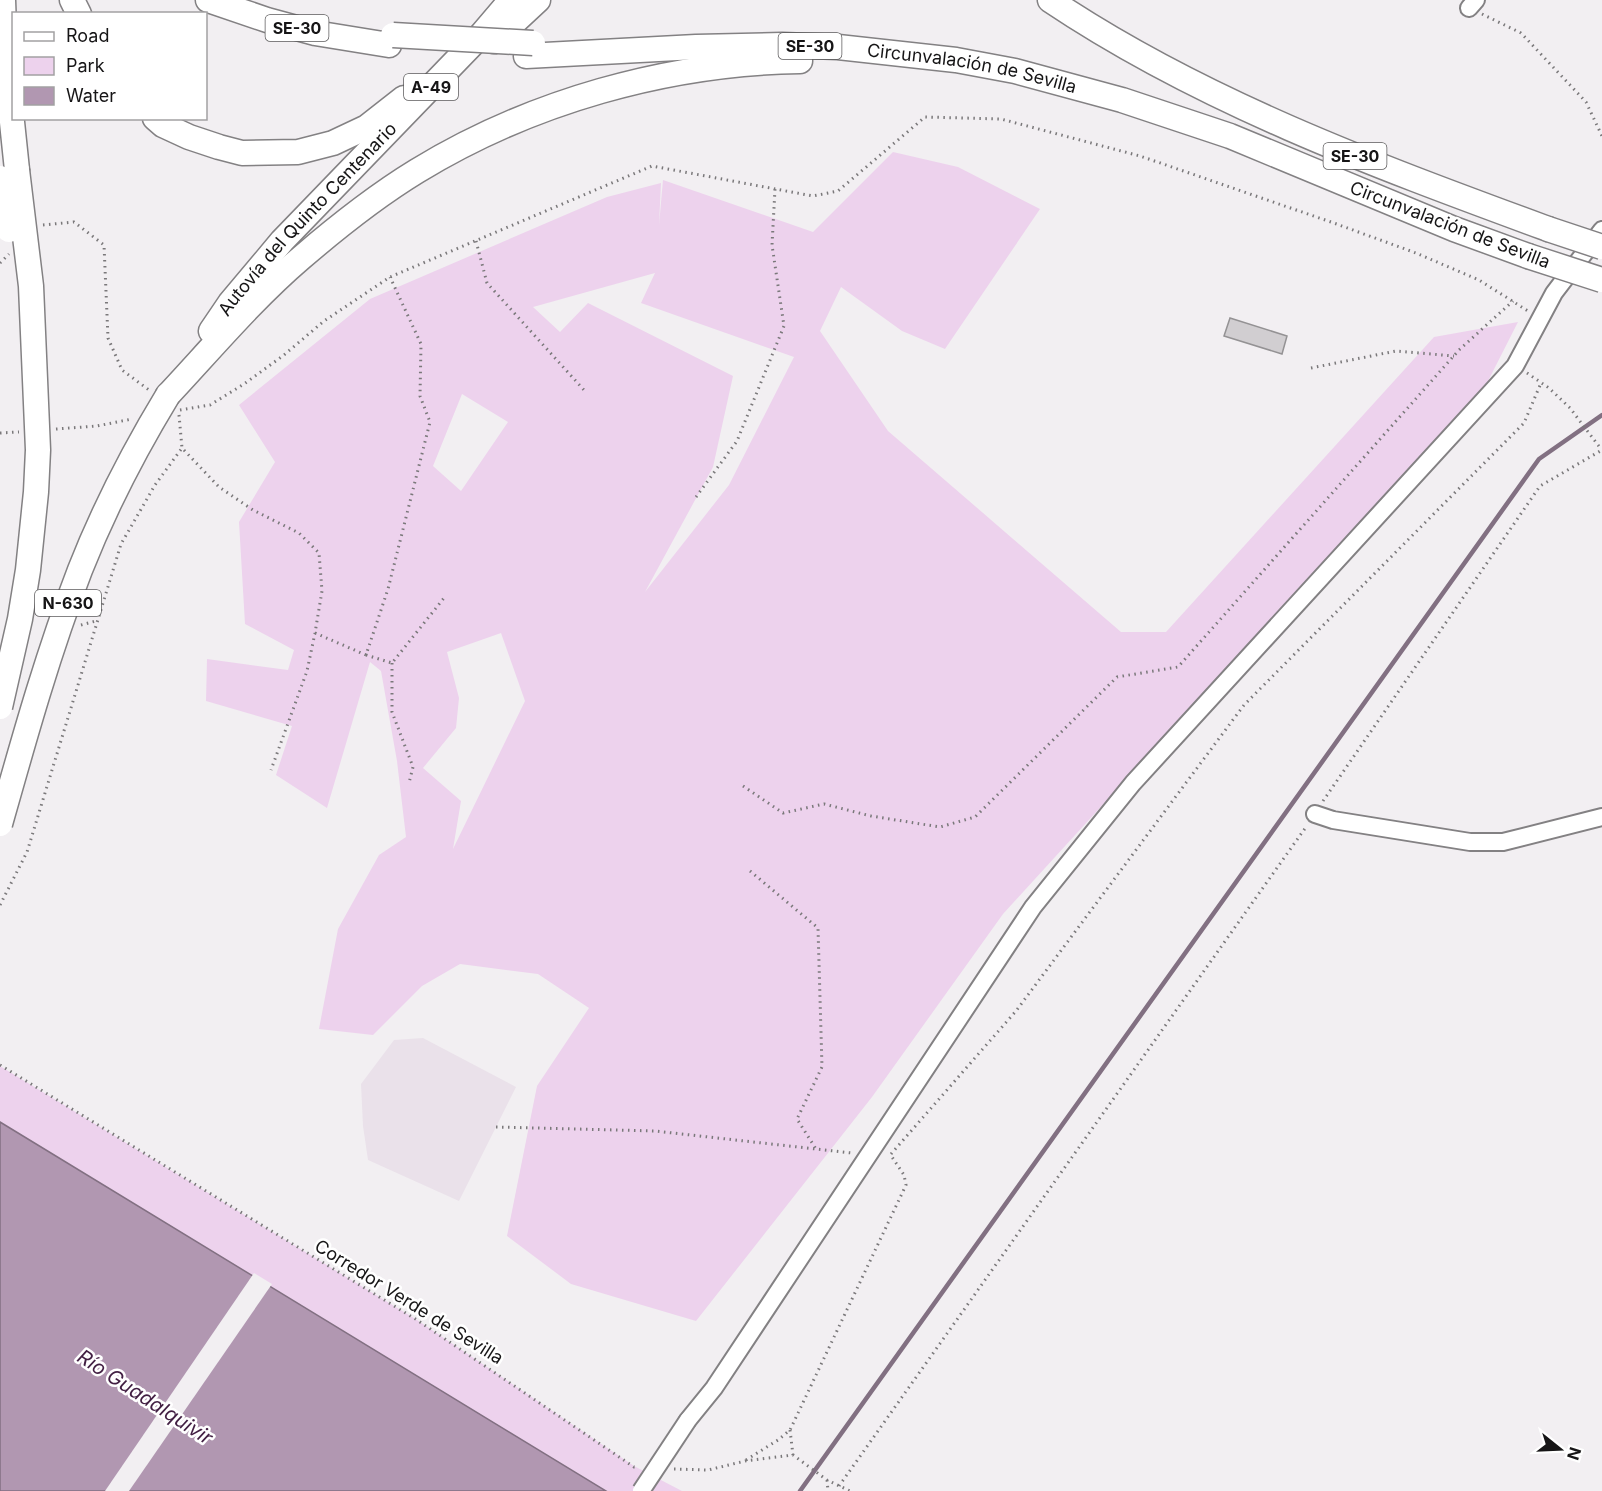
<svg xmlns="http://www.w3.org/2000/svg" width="1602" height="1491" font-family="Inter,sans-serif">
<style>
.built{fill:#eae1ea}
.green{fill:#edd2ed;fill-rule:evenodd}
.water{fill:#b197b1;stroke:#827082;stroke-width:1.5}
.pier{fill:#f2eff2}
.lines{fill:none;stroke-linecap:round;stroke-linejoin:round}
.stream{stroke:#827082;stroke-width:4.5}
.building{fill:#d1ced1;stroke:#949294;stroke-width:1.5}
.minor-casing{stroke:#838183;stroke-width:20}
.highway-casing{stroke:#838183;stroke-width:27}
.path{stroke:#7a787a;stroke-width:3;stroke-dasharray:1.5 4.5;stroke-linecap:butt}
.minor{stroke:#fff;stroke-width:16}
.highway{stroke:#fff;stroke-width:24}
.minor-bridge-casing{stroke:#838183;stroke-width:20;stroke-linecap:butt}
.highway-bridge-casing{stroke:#838183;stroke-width:27;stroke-linecap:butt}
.minor-bridge{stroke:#fff;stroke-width:16}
.highway-bridge{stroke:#fff;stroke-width:24}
.labels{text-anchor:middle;stroke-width:5;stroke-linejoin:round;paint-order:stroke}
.shield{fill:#fff;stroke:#5c5b5c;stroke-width:1.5}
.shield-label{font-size:16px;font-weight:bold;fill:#161516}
.street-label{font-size:18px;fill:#161516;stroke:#fff}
.water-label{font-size:20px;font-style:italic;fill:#411e42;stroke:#fff}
</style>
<rect width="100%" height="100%" fill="#f2eff2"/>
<!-- built -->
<path class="built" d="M423 1038 516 1087 459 1201 368 1160 363 1126 361 1084 394 1040Z"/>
<!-- green -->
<path class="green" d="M893 152 958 167 1040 209 945 349 902 331 841 287 820 331 888 431 1121 632H1166L1434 337 1518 322 1486 385 1003 914 872 1097 696 1321 571 1284 507 1236 537 1086 589 1008 538 974 460 964 422 986 373 1035 319 1029 338 929 379 855 406 837 397 761 381 671 370 662 327 808 276 775 292 726 206 701 207 659 288 670 294 650 245 624 239 522 275 462 239 405 370 299 607 197 661 183 659 225 663 180 813 232ZM655 273 641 303 794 357 729 485 645 592 713 467 733 376 588 303 560 332 533 307ZM462 394 508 422 461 491 433 466ZM501 633 525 701 453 849 461 801 423 768 456 728 459 698 447 652Z
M0 1066 417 1320 634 1466 682 1491H606L0 1122Z"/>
<!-- water -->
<path class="water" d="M0 1122 606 1491H0Z"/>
<!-- pier -->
<path class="pier" d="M254 1273 272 1284 129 1491H105Z"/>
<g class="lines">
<!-- stream -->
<path class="stream" d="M800 1491 1539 459 1602 415"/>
</g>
<!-- building -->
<path class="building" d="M1230 318 1287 336 1282 354 1224 336Z"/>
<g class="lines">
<defs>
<path id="minor" d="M1469 8 1476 0
M1315 814 1333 820 1470 842H1503L1602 817
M688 1420 714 1388 1033 907 1133 783 1515 366 1554 293 1602 230"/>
<g id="highway">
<path d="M3 0 5 55 17 170"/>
<path d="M72 0 79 14"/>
<path d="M208 0 267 20 315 33 389 45"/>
<path d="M1050 0C1202 102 1377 166 1548 229"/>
<path d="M494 41 538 0"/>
<path id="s1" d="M526 56 696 47 782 45 838 47 956 60 1015 71 1122 100 1230 136 1454 229 1528 256"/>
<path d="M155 118 163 125 189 137 219 147 242 153 298 152 333 143 367 127 404 98"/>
<path id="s2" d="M211 331 230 303 282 241 482 34 511 0"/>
<path d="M168 395C211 349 253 299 301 258 337 227 376 196 417 171 530 102 667 63 800 61"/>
</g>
</defs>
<!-- minor casing -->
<use href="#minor" class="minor-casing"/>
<!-- highway casing -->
<use href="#highway" class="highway-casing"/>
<!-- path -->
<path class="path" d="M1482 14 1521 33 1586 102 1602 136
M43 225 74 222 104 245 108 338 122 370 149 390
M476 241 487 283 584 390
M0 263 9 254
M1311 368 1396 351 1454 356
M1527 373 1549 388 1570 408 1601 449
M180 410 210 405 244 384 284 355 324 321 390 277 652 166 813 196 838 191 925 117 1001 119 1140 156 1331 222 1416 253 1479 280 1528 311
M179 415 182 448 219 487 253 510 299 533 319 553 322 591 315 633 307 671 271 770
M56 429 97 426 132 419
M0 433 19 432
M696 497 737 441 784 326 772 245 775 189
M81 625 96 621
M315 633 366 655 388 589 430 422 420 396 421 344 390 277
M366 655 392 663 444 598
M392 663V712L413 767 409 783
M743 786 783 813 824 804 871 816 940 827 975 817 1117 677 1178 667 1459 350 1513 301
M1323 801 1540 486 1602 450
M750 871 818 928 822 1067 797 1119 816 1149
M0 905 27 852 121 544 155 485 182 448
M0 1065 417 1320 634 1467H638
M496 1127 655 1131 852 1153
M891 1154 1016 1011 1244 705 1524 423 1541 383
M790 1430 793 1455
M746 1460 778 1440 790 1430 906 1185 904 1175 890 1154
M674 1469 708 1470 745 1461 793 1455 827 1480 850 1491
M827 1480 828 1491
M839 1486 1306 827"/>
<!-- minor -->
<use href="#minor" class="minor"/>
<!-- highway -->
<use href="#highway" class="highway"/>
<defs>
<path id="minor-bridge" d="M641 1491 688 1420"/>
<path id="highway-bridge" d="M393 35 533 43
M0 178 9 230
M1548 229 1602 247
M1528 256 1602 280
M0 707 20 619 28 570 36 492 38 450 31 286 17 170
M0 824C24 739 48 653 80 570 104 509 134 451 168 395"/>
</defs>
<!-- minor-bridge casing -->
<use href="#minor-bridge" class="minor-bridge-casing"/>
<!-- highway-bridge casing -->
<use href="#highway-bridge" class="highway-bridge-casing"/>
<!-- minor-bridge -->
<use href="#minor-bridge" class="minor-bridge"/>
<!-- highway-bridge -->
<use href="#highway-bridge" class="highway-bridge"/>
</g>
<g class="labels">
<!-- shield labels -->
<g class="shield">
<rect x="265.5" y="15" width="63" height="26" rx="4.5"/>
<rect x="778.5" y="33" width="63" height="26" rx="4.5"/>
<rect x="404" y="74" width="54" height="26" rx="4.5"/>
<rect x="1323.5" y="143" width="63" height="26" rx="4.5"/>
<rect x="35" y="590" width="66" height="26" rx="4.5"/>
</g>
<g class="shield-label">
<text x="297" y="34">SE-30</text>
<text x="810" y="52">SE-30</text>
<text x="431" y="93">A-49</text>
<text x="1355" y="162">SE-30</text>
<text x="68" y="609">N-630</text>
</g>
<!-- street labels -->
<g class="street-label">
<text dy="6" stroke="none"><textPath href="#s1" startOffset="448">Circunvalación de Sevilla</textPath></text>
<text dy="6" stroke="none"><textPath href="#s2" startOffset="148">Autovía del Quinto Centenario</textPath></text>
<text transform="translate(1450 225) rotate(21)" y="6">Circunvalación de Sevilla</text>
<text transform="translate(409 1302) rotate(32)" y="6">Corredor Verde de Sevilla</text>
</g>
<!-- water labels -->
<g class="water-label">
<text transform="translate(145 1397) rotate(33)" y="7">Río Guadalquivir</text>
</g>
</g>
<!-- legend -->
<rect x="12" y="12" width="195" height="108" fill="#ffffff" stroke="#a2a1a2" stroke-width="1.5"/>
<rect x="24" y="32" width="30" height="9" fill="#ffffff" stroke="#a2a1a2" stroke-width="1.5"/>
<text x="66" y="42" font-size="18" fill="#161516">Road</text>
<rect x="24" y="57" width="30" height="18" fill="#edd2ed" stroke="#a2a1a2" stroke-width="1.5"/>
<text x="66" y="72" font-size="18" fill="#161516">Park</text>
<rect x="24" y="87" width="30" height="18" fill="#b197b1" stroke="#a2a1a2" stroke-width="1.5"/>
<text x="66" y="102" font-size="18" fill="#161516">Water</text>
<!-- north arrow -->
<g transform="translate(1560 1449) rotate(108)" stroke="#ffffff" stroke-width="4.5" paint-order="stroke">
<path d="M0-4.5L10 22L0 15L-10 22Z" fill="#161516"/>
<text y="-9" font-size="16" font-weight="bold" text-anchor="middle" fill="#161516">N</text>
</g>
</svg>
